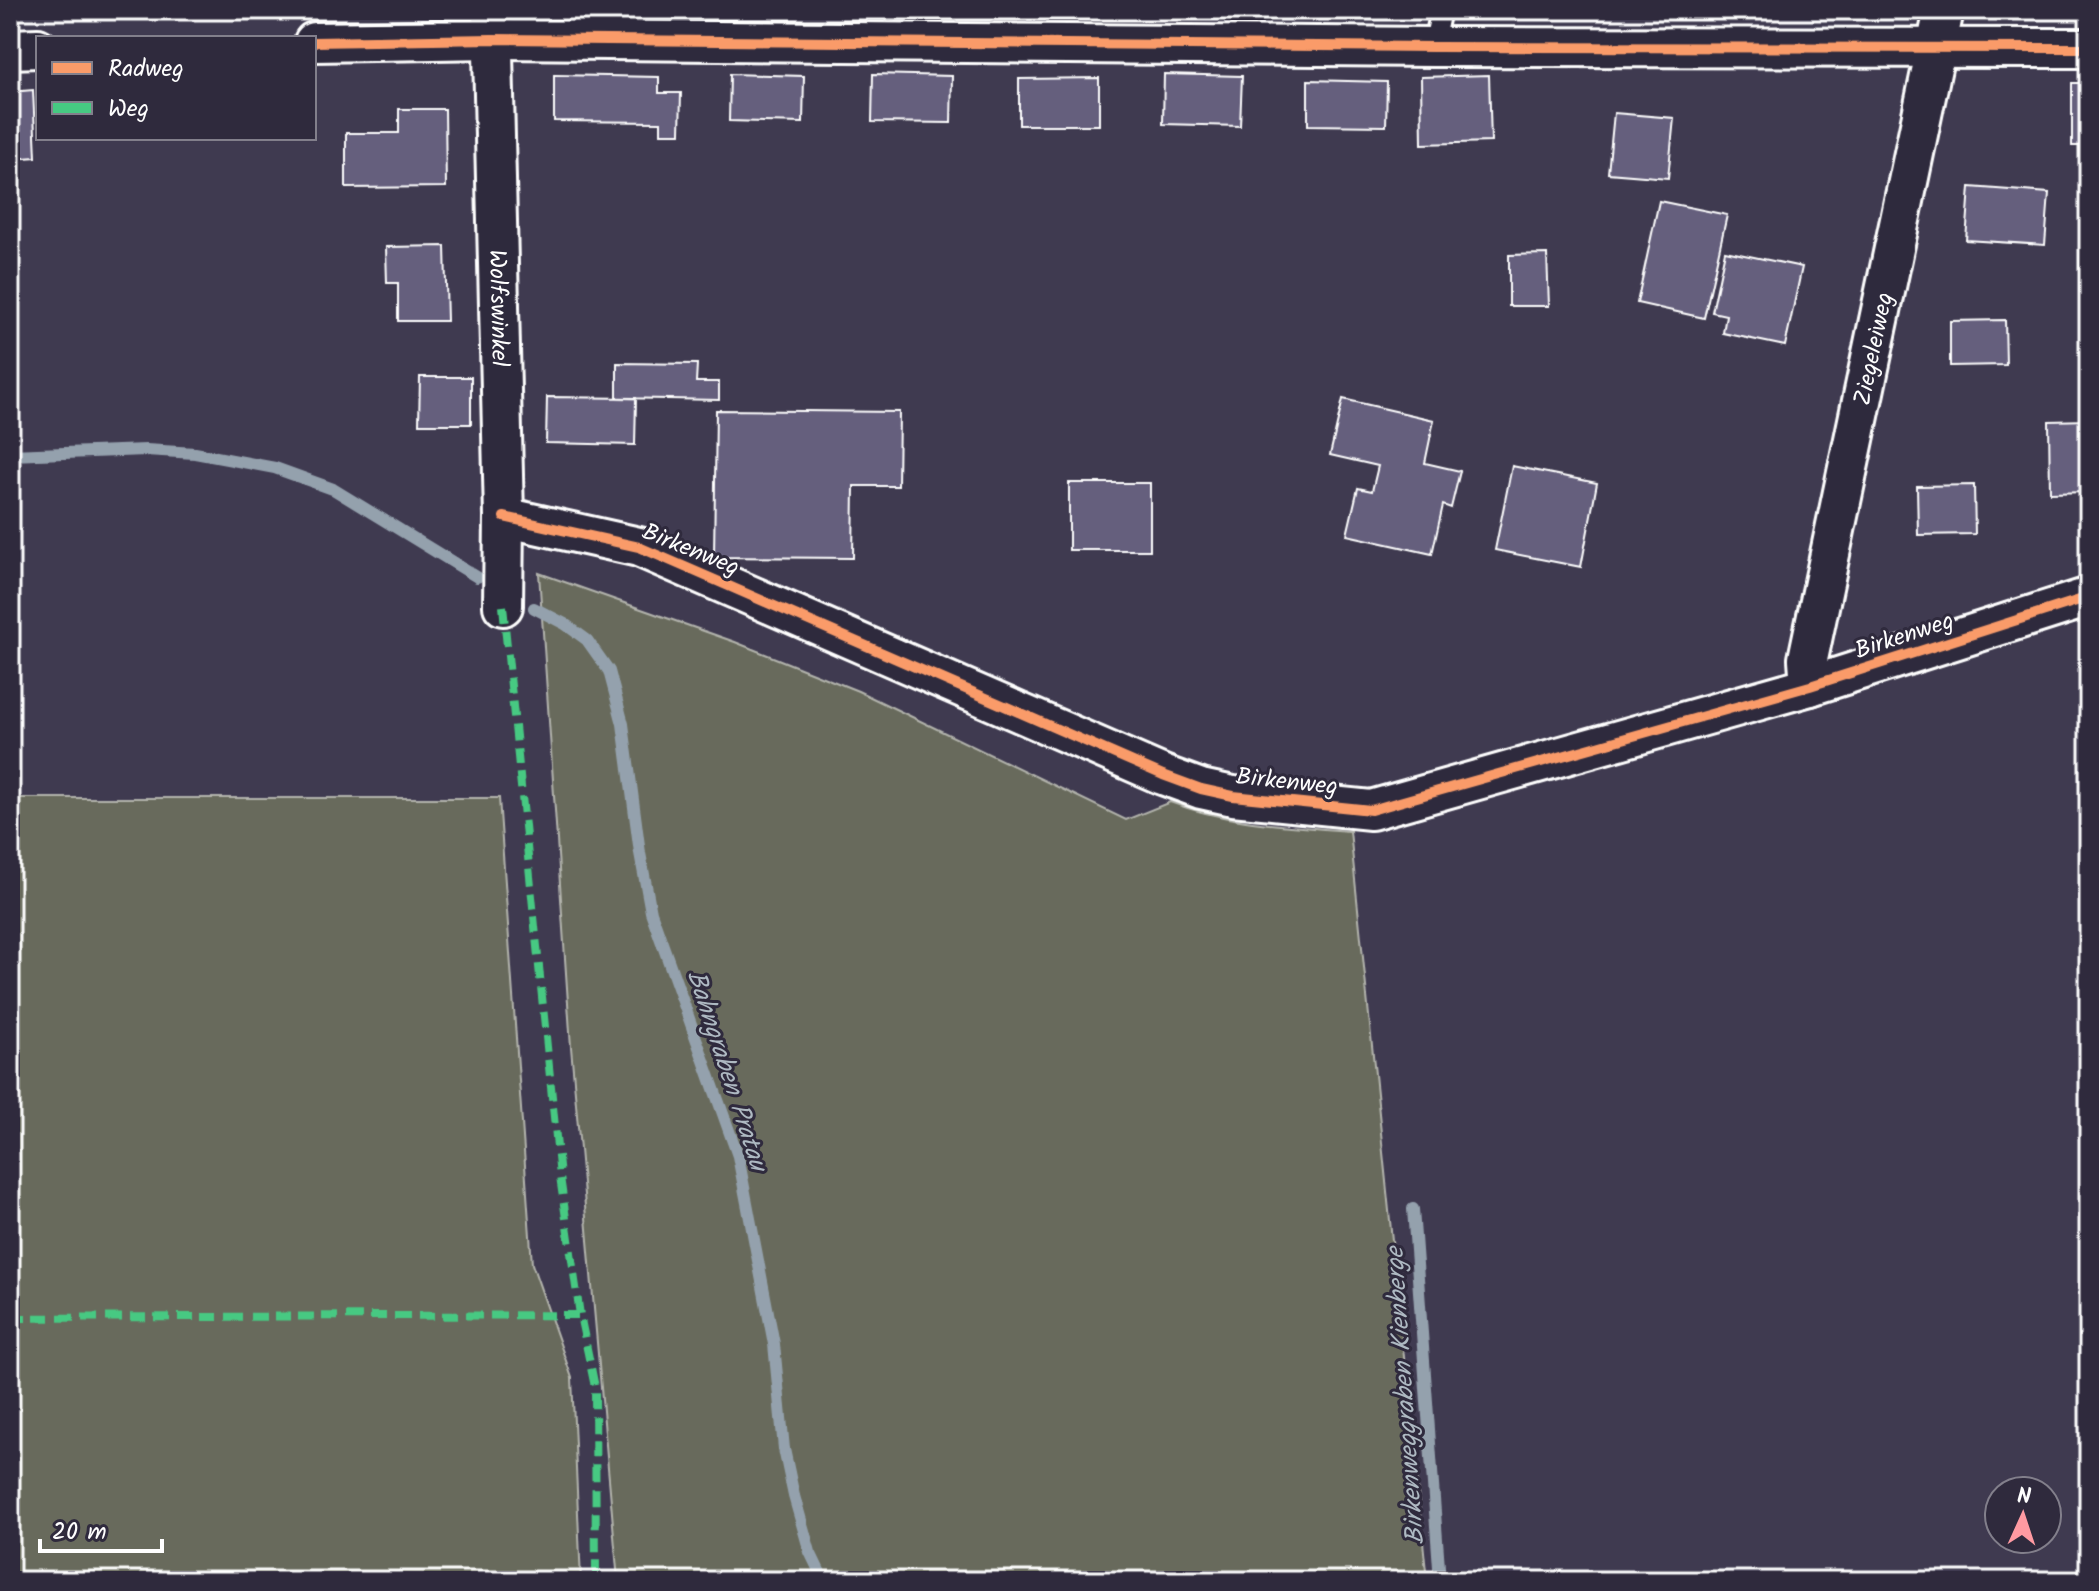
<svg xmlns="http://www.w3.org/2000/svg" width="2099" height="1591" font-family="Kalam,sans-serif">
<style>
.green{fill:#676a5b;stroke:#b3b4ad;stroke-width:2}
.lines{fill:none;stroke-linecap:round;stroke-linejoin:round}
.stream{stroke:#94a1ad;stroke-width:12}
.building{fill:#655f7d;stroke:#fff;stroke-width:2}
.service-casing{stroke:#fff;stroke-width:24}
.minor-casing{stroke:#fff;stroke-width:44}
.service{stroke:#2f2a3d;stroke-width:18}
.minor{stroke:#2f2a3d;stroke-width:38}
.quiet{stroke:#46c982;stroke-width:8;stroke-dasharray:16 8;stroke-linecap:butt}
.cycleway-casing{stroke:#2f2a3d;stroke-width:15}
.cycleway{stroke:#fa9b69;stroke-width:10}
.labels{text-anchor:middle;stroke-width:6;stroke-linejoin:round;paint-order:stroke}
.street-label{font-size:24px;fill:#fff;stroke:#2f2a3d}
.water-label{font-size:26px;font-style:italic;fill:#aeb9c2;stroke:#2f2a3d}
</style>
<rect width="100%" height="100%" fill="#3f3a50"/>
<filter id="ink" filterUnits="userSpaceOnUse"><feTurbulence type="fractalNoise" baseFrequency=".0125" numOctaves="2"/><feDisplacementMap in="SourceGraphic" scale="16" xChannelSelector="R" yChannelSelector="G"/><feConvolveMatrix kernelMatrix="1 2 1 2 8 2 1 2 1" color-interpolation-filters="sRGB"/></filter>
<g filter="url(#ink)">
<!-- green -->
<path class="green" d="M539 573 735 642 858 691 1126 820 1170 802C1228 824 1289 826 1350 831L1427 1581H618L571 1047Z
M10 798H499L532 1264 572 1378 581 1581H10Z"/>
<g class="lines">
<!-- stream -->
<path class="stream" d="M10 455 146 450 195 453 275 468 333 489 477 577
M534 608 565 624 587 640 609 671 623 724 640 853 651 912 738 1156 774 1344 784 1449 794 1496 810 1552 824 1581
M1413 1209 1440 1581"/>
</g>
<!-- building -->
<path class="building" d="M730 74 804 76 803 123 729 121Z
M873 74 952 76 951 123 872 122Z
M1164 74 1242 76 1240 126 1163 124Z
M554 75 659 77V93H681L680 133H661V122L554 121Z
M1489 75 1491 142 1422 144 1421 77Z
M1099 78V125H1019V79Z
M1308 80 1387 82 1386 126 1308 125Z
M2072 83H2089V146H2072Z
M33 90 36 157 10 159V92Z
M399 109H445L446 187 346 188V133H399Z
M1614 113 1674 118 1668 178 1608 173Z
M1970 187 2049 193 2045 245 1966 240Z
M1659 201 1727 215 1704 318 1637 303Z
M2081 232H2089V291H2080Z
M445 246 447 321H398V283H387L386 247Z
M1725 251 1802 267 1785 346 1723 333 1726 315 1712 312Z
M1547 254 1549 306H1509V255Z
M2005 320 2006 365 1950 366V321Z
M617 363 697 364 696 382H719V400L617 398Z
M420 377H471V424H419Z
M547 397 636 398 635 445 546 443Z
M1343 399 1434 420 1425 463 1460 471 1451 508 1443 505 1432 554 1347 535 1358 488 1372 491 1378 466 1330 455Z
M716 410 899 412 898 486H854L853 558 714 557Z
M2089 420V492L2050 493 2049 421Z
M1512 466 1597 483 1581 567 1495 550Z
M1069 483H1150V550H1069Z
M1974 485 1975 534 1918 535 1917 486Z"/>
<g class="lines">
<defs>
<path id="service" d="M1433 47 1441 10"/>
<g id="minor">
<path id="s1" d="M492 10 504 517 503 606"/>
<path d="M314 42 492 39 1433 47 2089 48"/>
<path d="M10 49 38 48"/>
<path d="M504 517 639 547 1163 775 1201 789 1233 796 1371 810 1810 686 2089 597"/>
<path id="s2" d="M1810 686 1808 659 1944 10"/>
</g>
</defs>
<!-- service casing -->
<use href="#service" class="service-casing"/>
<!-- minor casing -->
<use href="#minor" class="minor-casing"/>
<!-- service -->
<use href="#service" class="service"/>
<!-- minor -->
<use href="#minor" class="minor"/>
<!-- quiet -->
<path class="quiet" d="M503 606 560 1177 580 1315 595 1387 596 1581
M10 1318 580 1315"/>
<defs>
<path id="cycleway" d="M314 42 492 39 1433 47 2089 48
M504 517 639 547 1163 775 1201 789 1233 796 1371 810 1810 686 2089 597"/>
</defs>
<!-- cycleway casing -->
<use href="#cycleway" class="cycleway-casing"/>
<!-- cycleway -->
<use href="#cycleway" class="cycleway"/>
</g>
</g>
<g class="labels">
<!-- street labels -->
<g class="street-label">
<text dy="8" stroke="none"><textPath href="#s1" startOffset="298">Wolfswinkel</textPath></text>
<text dy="8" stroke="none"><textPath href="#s2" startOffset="344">Ziegeleiweg</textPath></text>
<text transform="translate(691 549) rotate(22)" y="8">Birkenweg</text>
<text transform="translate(1904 635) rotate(-18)" y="8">Birkenweg</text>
<text transform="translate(1287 781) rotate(6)" y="8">Birkenweg</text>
</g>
<!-- water labels -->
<g class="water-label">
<text transform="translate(728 1070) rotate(72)" y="9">Bahngraben Pratau</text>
<text transform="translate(1404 1396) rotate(-94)" y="9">Birkenweggraben Kienberge</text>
</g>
</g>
<!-- margin -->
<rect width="2099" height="1591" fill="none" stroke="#2f2a3d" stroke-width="40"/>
<rect x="20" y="20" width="2059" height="1551" fill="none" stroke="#fff" stroke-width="3" filter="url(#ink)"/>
<!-- legend -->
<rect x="36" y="36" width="280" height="104" fill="#2f2a3d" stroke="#827f8b" stroke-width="2"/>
<rect x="52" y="62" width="40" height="12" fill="#fa9b69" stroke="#827f8b" stroke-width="2"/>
<text x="108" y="76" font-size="24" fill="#ffffff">Radweg</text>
<rect x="52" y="102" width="40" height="12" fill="#46c982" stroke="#827f8b" stroke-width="2"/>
<text x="108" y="116" font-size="24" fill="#ffffff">Weg</text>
<!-- north arrow -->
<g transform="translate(2023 1515) rotate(3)"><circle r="38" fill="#2f2a3d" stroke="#827f8b" stroke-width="2"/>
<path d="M0-6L14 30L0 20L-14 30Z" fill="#ff9aa2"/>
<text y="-12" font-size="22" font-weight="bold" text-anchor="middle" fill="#ffffff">N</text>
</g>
<!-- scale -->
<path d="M40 1539v12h122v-12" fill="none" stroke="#ffffff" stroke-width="4"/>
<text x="52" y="1539" font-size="24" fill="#ffffff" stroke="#2f2a3d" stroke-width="6" paint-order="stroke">20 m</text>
</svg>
